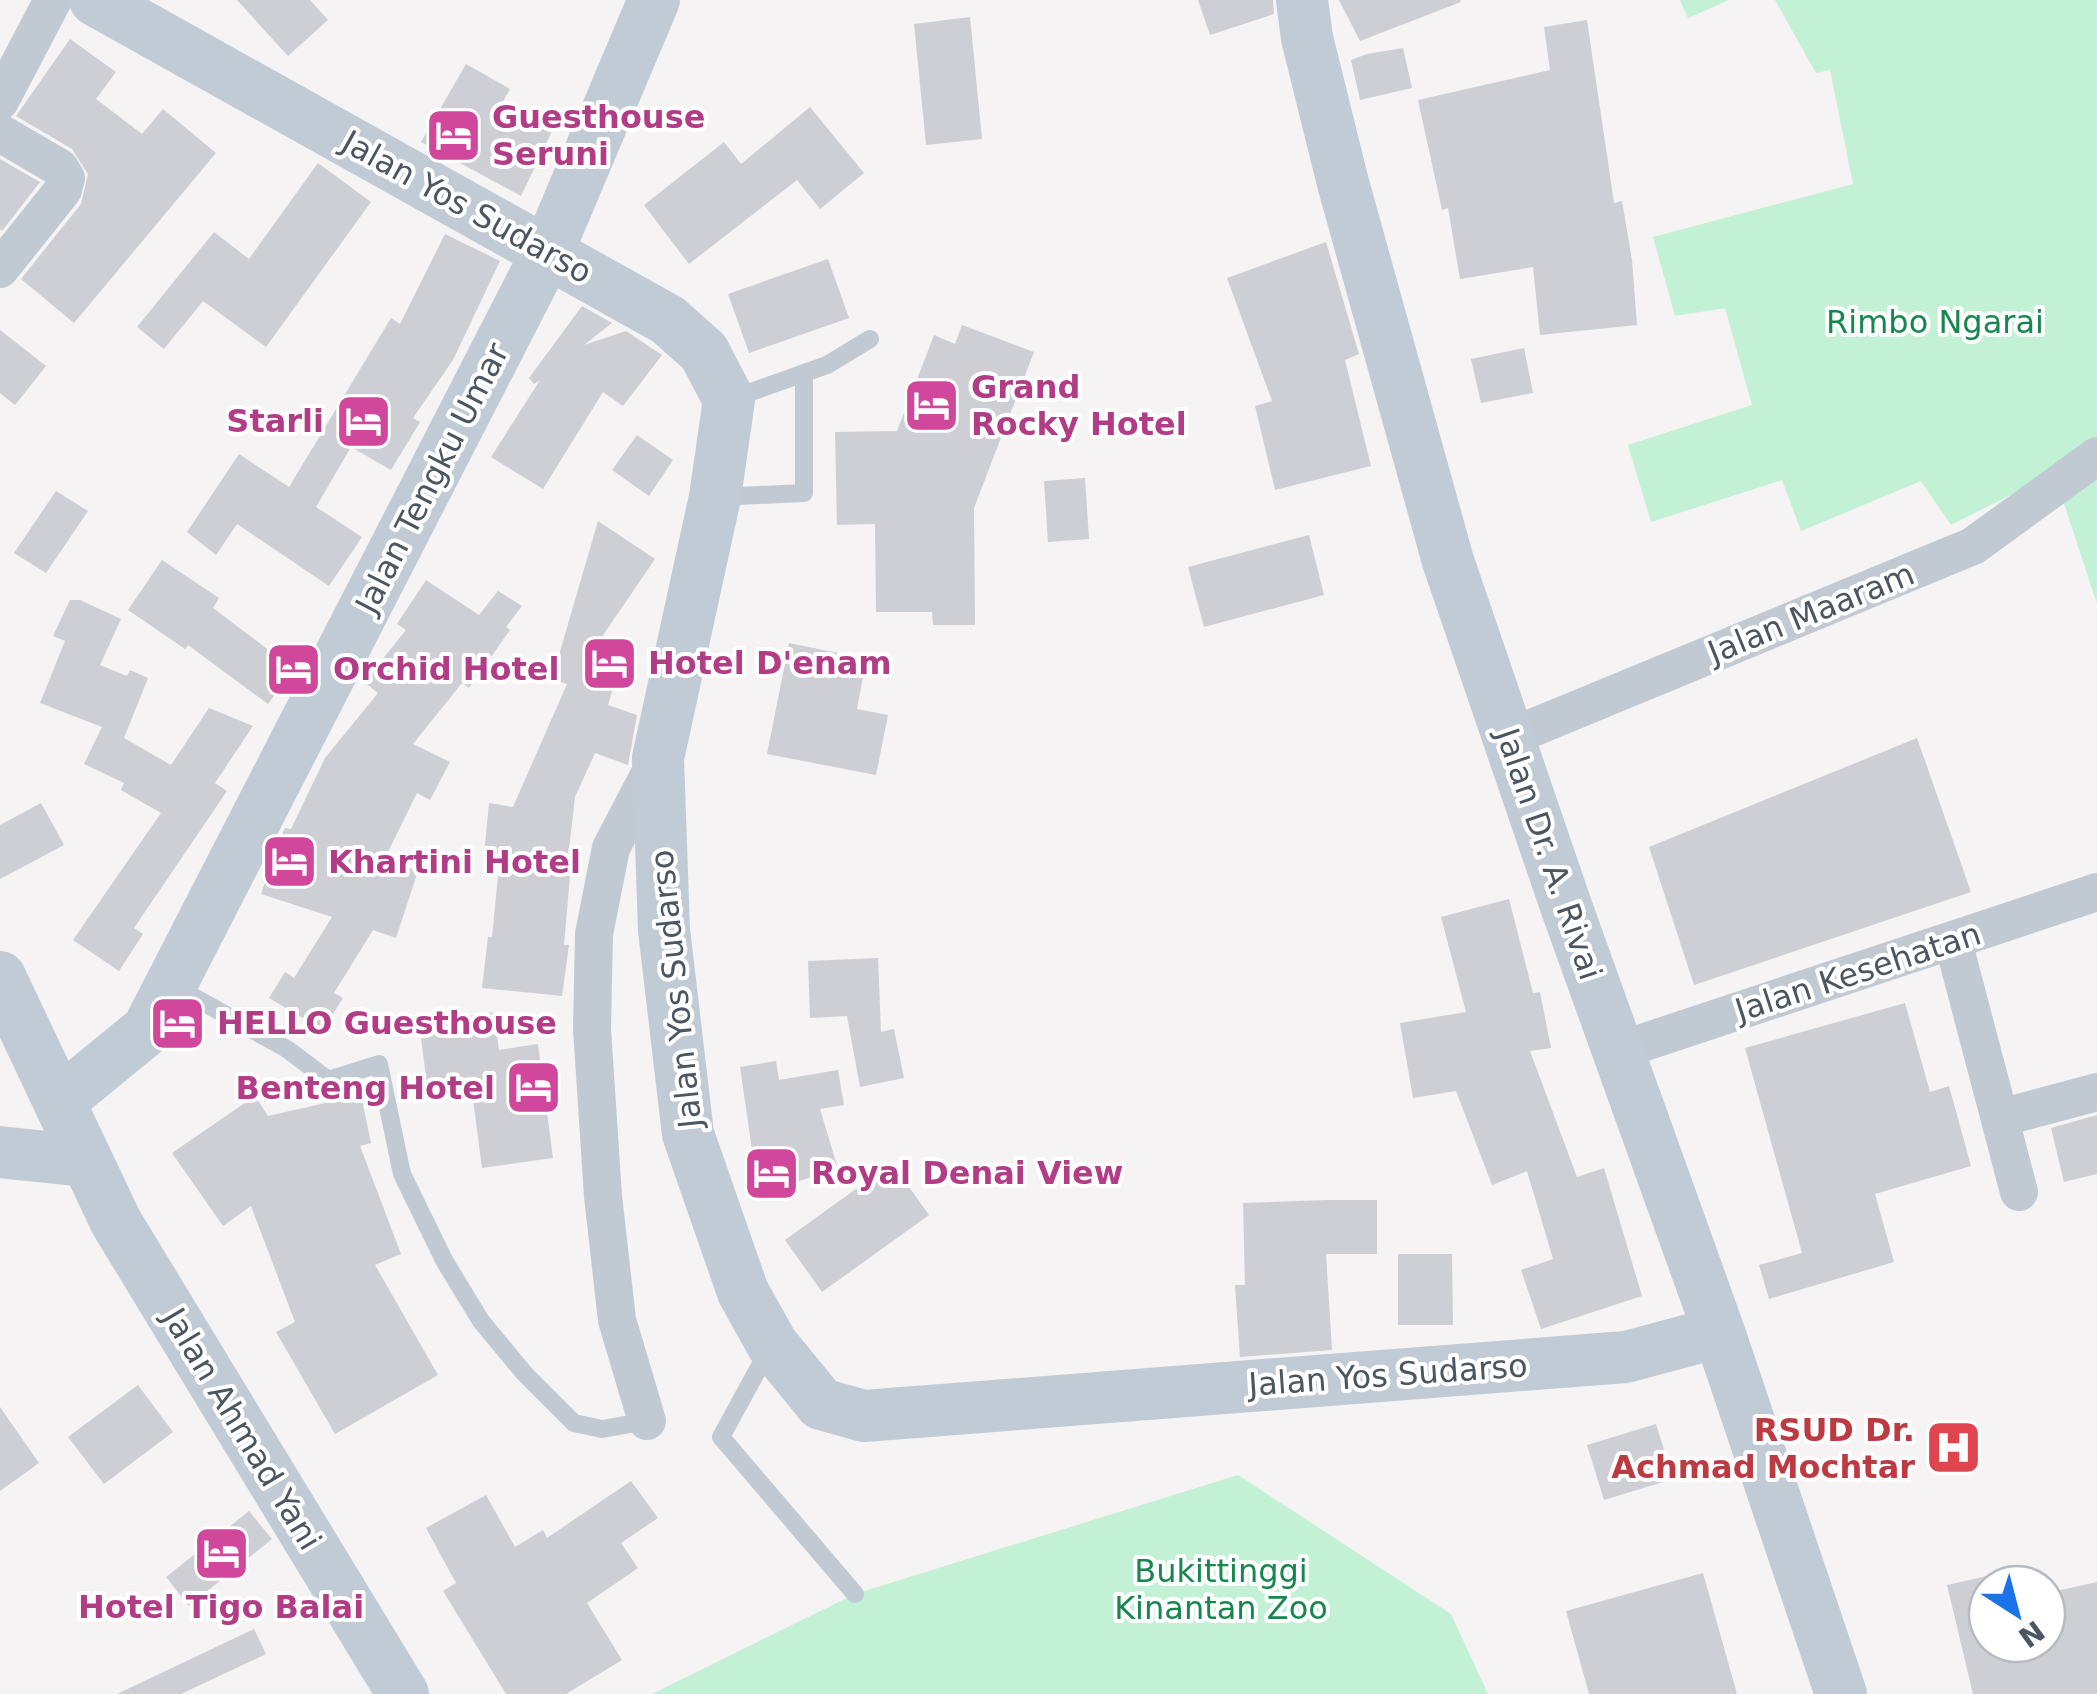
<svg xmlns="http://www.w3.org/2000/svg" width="2097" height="1694" font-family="'DejaVu Sans',sans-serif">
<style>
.green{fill:#c3f1d5}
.building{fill:#cdcfd5}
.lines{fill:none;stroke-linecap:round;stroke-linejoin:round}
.lane{stroke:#c1cad2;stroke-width:18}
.street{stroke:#c1cad2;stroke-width:38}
.secondary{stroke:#c1cbd6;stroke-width:52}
.labels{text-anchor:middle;stroke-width:8;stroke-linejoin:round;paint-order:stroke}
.hotel-label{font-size:32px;font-weight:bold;fill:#b23c85;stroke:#fff;text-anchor:start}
.street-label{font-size:32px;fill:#4a5661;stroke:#fff}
.park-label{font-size:32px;fill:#17864f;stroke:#fff}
.health-label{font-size:32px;font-weight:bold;fill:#be3a42;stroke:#fff;text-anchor:end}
</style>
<rect width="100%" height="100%" fill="#f5f3f3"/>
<!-- green -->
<path class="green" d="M1680 0H1729L1688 18Z
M1775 0H2097V604L2054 473 1951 525 1921 481 1801 531 1782 480 1651 522 1628 445 1752 405 1725 308 1675 316 1653 237 1853 184 1830 70 1816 73Z
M1238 1475 1451 1614 1488 1694H652L855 1594Z"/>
<!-- building -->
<path class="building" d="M237 0H310L328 20 288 56Z
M1198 0H1273L1274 14 1210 35Z
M1339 0H1460L1461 2 1360 41Z
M970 17 982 139 926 145 914 24Z
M1587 20 1614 203 1622 201 1632 260 1637 325 1540 335 1533 267 1460 279 1448 208 1442 210 1418 100 1550 70 1544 27Z
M70 39 116 72 96 99 142 134 163 109 216 153 74 323 21 279 81 204 88 174 72 149 16 116Z
M1403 48 1412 88 1360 100 1351 60 1367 54Z
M466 64 510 89 501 105 553 129 521 196 421 142Z
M810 107 864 173 820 209 797 180 689 264 644 205 724 142 741 164Z
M0 159 40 182 2 231 0 229Z
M318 163 371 202 266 347 203 301 164 349 137 327 214 232 249 259Z
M445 234 500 261 453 360 413 418 420 422 391 470 351 447 316 507 362 537 329 586 237 524 216 555 187 532 239 454 289 487 391 318 400 324Z
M1326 242 1359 354 1345 360 1371 466 1275 490 1255 406 1272 401 1227 278Z
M828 259 849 318 749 353 728 294Z
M582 306 612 323 584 345 626 331 662 355 623 406 603 392 543 489 491 457 540 380 534 384 529 378Z
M962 325 1034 352 974 508 975 625H933L932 612H876L875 524 837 525 835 432 897 431 934 335 955 344Z
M0 330 46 366 15 405 0 393Z
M1524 348 1533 393 1481 403 1471 359Z
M637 435 673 460 649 496 612 470Z
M1085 478 1089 539 1048 542 1044 481Z
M56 491 88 511 46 573 14 553Z
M598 521 655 559 597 644 624 651 608 705 637 715 628 765 595 753 575 797 566 876H570L564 945H569L562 996 482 988 488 937H492L499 866 483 865 489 803 513 807 567 684 552 679Z
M1309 535 1324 595 1204 627 1188 567Z
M162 560 219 598 213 608 294 669 268 704 188 645 185 649 128 610Z
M426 580 479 615 498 591 522 606 506 627 510 630 469 688 462 683 413 744 450 762 430 800 417 793 384 860 418 871 396 938 373 930 334 993 343 998 323 1030 269 998 285 972 294 978 332 917 261 894 280 839 285 828 291 829 325 758 378 693 364 682 406 630 397 624Z
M70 600H80L121 619 100 665 127 676 130 670 148 678 124 738 171 765 209 708 253 726 215 783 227 791 134 928 143 934 119 971 73 940 161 813 121 790 124 783 84 764 102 727 40 703 65 641 53 636Z
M789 643 838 653 834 672 863 677 857 709 888 715 876 775 767 754Z
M1917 738 1971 892 1694 985 1649 847Z
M41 803 64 845 0 879V825Z
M1509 899 1533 993 1540 992 1551 1048 1530 1051 1577 1177 1604 1168 1642 1296 1541 1329 1521 1270 1553 1259 1527 1171 1492 1185 1456 1091 1413 1098 1400 1023 1466 1012 1441 917Z
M878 958 881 1032 894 1029 904 1078 860 1087 847 1016 810 1018 808 961Z
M1905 1003 1930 1092 1949 1086 1971 1166 1875 1194 1894 1262 1769 1299 1759 1265 1802 1253 1745 1048Z
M494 1012 499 1050 538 1044 553 1158 482 1168 470 1077 427 1084 419 1023Z
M776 1061 779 1080 838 1070 844 1105 820 1109 838 1169 764 1192 752 1150 740 1067Z
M361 1095 371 1143 360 1146 401 1254 375 1265 438 1375 335 1434 276 1332 295 1322 251 1206 223 1226 172 1153 255 1096 268 1116Z
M2097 1115V1174L2064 1182 2051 1128Z
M892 1163 929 1215 822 1292 785 1240Z
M1327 1200H1377V1254H1326L1332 1350 1240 1357 1235 1285H1245L1243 1203Z
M1398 1254H1452L1453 1325H1398Z
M138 1385 173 1432 104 1484 68 1437Z
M0 1407 39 1463 0 1491Z
M1656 1424 1673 1479 1604 1500 1587 1445Z
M631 1481 658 1518 621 1543 638 1568 587 1603 622 1660 566 1694H506L443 1591 456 1583 426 1528 486 1495 515 1547 543 1530 547 1538Z
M249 1511 272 1539 189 1606 166 1577Z
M1703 1573 1737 1694H1589L1566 1611Z
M1987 1576V1644H2047V1593L2097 1582V1694H1973L1947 1585Z
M254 1629 266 1654 181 1694H117Z"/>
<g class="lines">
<!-- lane -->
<path class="lane" d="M734 398 827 365 870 339
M718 497 804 493V375
M176 987 287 1049 328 1080 379 1064 402 1174 445 1262 481 1321 524 1373 574 1423 602 1429 647 1421
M769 1349 721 1437 855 1594"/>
<!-- street -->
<path class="street" d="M0 101 53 0
M0 133 60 168 66 178 63 190 0 269
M1508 738 1973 546 2097 456
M1953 941 2019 1192
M1618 1051 2097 892
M2000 1118 2097 1092
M647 1421 617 1320 603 1196 592 1029 594 934 611 848 657 760"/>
<!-- secondary -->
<path class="secondary" d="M95 0 668 320 704 352 729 400 715 497 658 758 664 930 688 1134 743 1292 772 1344 821 1404 864 1416 1626 1357 1719 1332
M1302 0 1307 38 1343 183 1448 561 1566 906 1719 1332 1841 1694
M0 977 116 1222 403 1694
M60 1101 148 1029 548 251 654 0
M0 1152 85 1161"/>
</g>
<!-- icons -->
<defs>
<symbol id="hotel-square" viewBox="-11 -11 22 22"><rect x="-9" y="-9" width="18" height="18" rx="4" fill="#d1479c" stroke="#fff"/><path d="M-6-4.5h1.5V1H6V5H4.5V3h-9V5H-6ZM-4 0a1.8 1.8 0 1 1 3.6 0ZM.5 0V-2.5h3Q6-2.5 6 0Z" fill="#fff"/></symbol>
<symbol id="hospital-square" viewBox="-11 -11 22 22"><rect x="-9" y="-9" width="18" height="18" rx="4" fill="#e0444e" stroke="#fff"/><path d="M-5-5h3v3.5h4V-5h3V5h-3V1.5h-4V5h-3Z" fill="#fff"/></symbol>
</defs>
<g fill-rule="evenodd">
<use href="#hotel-square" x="422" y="104" width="63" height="63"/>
<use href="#hotel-square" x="900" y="374" width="63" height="63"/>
<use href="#hotel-square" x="332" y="390" width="63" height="63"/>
<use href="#hotel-square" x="578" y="632" width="63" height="63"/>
<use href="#hotel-square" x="262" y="638" width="63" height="63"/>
<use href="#hotel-square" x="258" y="830" width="63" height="63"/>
<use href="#hotel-square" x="146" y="992" width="63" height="63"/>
<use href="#hotel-square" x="502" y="1056" width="63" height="63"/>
<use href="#hotel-square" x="740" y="1142" width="63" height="63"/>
<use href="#hospital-square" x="1922" y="1416" width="63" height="63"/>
<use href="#hotel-square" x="190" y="1522" width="63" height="63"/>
</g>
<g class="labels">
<!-- hotel labels -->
<g class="hotel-label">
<text x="492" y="128">Guesthouse<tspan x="492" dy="37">Seruni</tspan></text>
<text x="971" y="398">Grand<tspan x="971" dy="37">Rocky Hotel</tspan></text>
<text x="324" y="432" text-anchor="end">Starli</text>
<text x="648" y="674">Hotel D'enam</text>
<text x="333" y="680">Orchid Hotel</text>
<text x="328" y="873">Khartini Hotel</text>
<text x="217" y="1034">HELLO Guesthouse</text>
<text x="495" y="1099" text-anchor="end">Benteng Hotel</text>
<text x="811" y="1184">Royal Denai View</text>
<text x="221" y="1618" text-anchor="middle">Hotel Tigo Balai</text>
</g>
<!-- street labels -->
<g class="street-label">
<text transform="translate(467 207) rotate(29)" y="11">Jalan Yos Sudarso</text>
<text transform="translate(432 478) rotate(-63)" y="11">Jalan Tengku Umar</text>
<text transform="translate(1811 613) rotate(-22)" y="11">Jalan Maaram</text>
<text transform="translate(1549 854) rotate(71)" y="11">Jalan Dr. A. Rivai</text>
<text transform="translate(1858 972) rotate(-18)" y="11">Jalan Kesehatan</text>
<text transform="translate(676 989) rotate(-96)" y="11">Jalan Yos Sudarso</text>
<text transform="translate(1388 1375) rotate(-4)" y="11">Jalan Yos Sudarso</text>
<text transform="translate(242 1429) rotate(59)" y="11">Jalan Ahmad Yani</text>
</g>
<!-- park labels -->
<g class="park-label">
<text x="1935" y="333">Rimbo Ngarai</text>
<text x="1221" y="1582">Bukittinggi<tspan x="1221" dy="37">Kinantan Zoo</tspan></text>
</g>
<!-- health labels -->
<g class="health-label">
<text x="1915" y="1441">RSUD Dr.<tspan x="1915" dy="37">Achmad Mochtar</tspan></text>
</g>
</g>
<!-- north arrow -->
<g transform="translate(2017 1614) rotate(144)"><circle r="48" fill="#ffffff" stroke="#b7bbc0" stroke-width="2.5"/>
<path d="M0-8L18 38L0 25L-18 38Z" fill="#1a73e8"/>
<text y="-15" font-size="28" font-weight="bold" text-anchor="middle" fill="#4a5661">N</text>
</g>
</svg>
